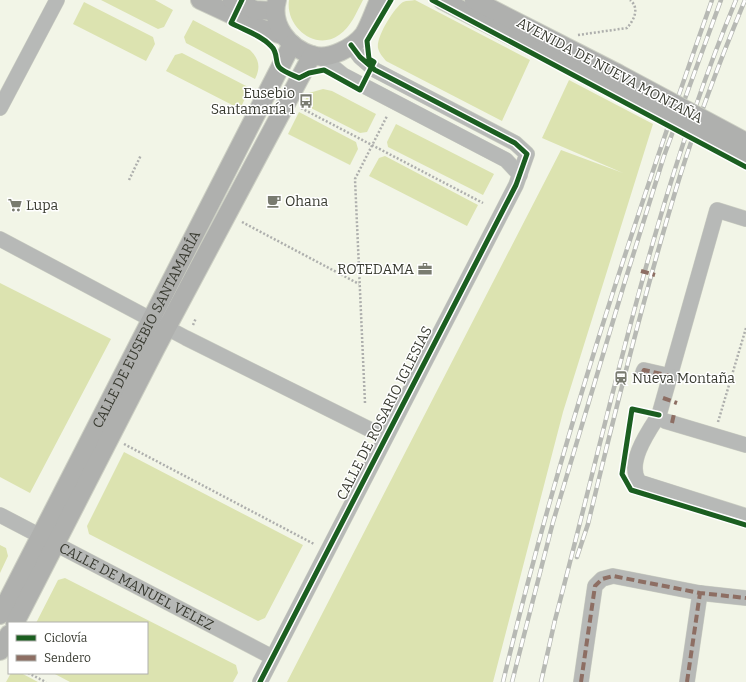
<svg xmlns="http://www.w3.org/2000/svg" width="746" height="682" font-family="Bitter,serif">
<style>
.green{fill:#dce3b0}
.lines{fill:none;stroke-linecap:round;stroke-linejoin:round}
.minor-casing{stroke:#cccfc3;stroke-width:16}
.major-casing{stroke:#cccfc3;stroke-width:20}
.path{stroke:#aeafad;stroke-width:2.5;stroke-dasharray:2 2;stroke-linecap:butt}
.minor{stroke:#b7b9b7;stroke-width:15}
.major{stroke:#afb0ae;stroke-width:18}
.rail-casing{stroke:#b7b9b4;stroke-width:4.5}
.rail{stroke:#fff;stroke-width:3;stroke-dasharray:9;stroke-linecap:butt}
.major-bridge-casing{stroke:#cccfc3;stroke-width:20;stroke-linecap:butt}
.major-bridge{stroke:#afb0ae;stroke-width:18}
.quiet{stroke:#8d6e63;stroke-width:4;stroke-dasharray:8 4;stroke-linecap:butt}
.cycleway-casing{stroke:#fff;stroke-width:8}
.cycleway{stroke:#1b5e20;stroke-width:5}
.labels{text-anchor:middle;stroke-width:3;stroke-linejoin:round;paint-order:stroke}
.street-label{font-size:14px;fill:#383a30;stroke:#fff}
.poi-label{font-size:14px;fill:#383a30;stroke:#fff;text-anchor:start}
</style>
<rect width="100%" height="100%" fill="#f2f5e7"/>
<!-- green -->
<path class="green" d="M101 0H155L173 10 164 27 158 29Z
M289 0H363C356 13 351 27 339 35 315 52 285 26 289 0Z
M415 0 530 60 502 121 386 61C383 57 379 53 378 48 376 37 394 8 403 2 407 0 411 1 415 0Z
M84 2 153 37 155 44 146 61 73 24Z
M193 20 250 50C259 59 261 67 255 79L186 43 184 37Z
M182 53 250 88 240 109 166 71 175 55Z
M569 80 653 124 563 412 493 682H287L561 150 623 173 542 138Z
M323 89 332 91 376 114 367 132 360 133 303 104 309 93Z
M299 112 356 142 358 149 350 165 288 134Z
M396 124 494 174 483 195 388 147 387 142Z
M385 156 478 205 467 226 369 176 379 158Z
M0 283 111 339 30 493 0 477Z
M124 452 303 545 265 618 258 621 89 534 87 526Z
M0 545 6 548 8 556 0 573Z
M65 578 236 665 238 673 233 682H70L53 673H147V623H36L58 580Z
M11 673H21L38 682H6Z"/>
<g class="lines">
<defs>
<g id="minor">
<path d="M321 57 343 75 506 160 520 175"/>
<path d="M0 108 57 0"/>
<path d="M746 219 717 210 659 415C648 432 626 463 639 482L746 516"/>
<path d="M0 239 186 338 385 437"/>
<path d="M643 372 644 370 670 376"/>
<path d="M665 421 746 445"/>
<path id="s1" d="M0 515 272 657"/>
<path d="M260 682 516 185 527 154 515 143 375 70 360 57 351 45"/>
<path d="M581 682 595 586 602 579 613 576 700 593 746 598"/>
<path d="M687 682 700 593"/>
</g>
<g id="major">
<path d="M200 0 260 28 282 35"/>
<path d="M232 0 255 10 274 11"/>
<path d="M277 0C270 25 289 48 312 55 329 61 354 47 364 34 370 24 374 11 379 0"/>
<path d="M442 0 611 87"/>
<path d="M474 0 617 73"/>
<path id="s2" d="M0 615 292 44"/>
<path d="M15 623 156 348 312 55"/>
<path d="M0 651 9 634"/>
</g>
</defs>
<!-- minor casing -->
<use href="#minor" class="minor-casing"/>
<!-- major casing -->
<use href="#major" class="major-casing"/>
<!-- path -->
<path class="path" d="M578 35 627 28C634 20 640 8 630 0
M301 108 483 203
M129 180 141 155
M242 222 359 284
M193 325 196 318
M365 403 355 179 387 116
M718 422 746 328
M124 444 314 544
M28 673 46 682"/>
<!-- minor -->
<use href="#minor" class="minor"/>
<!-- major -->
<use href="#major" class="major"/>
<defs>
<path id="rail" d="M577 557 588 524C616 407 645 290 680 176 699 116 721 58 745 0
M503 682C558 450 633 224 712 0
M512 682 553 522 625 281 664 156 721 0
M541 682 555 620C610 412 653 200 736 0"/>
</defs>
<!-- rail casing -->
<use href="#rail" class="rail-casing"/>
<!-- rail -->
<use href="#rail" class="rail"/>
<defs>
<path id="major-bridge" d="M617 73 746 142
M611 87 746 158"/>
</defs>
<!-- major-bridge casing -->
<use href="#major-bridge" class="major-bridge-casing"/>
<!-- major-bridge -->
<use href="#major-bridge" class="major-bridge"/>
<!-- quiet -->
<path class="quiet" d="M641 271 655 275
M643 372 644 370 670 376
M663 398 677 403
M672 423 674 414
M581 682 595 586 602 579 613 576 700 593 746 598
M687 682 700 593"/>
<defs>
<path id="cycleway" d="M242 0 231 23C244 30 261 35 271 46 279 53 274 63 280 68 284 72 293 75 299 78L309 73 324 70 360 90 374 62 369 59 367 41 391 0
M432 0 746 167
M659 415 632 409 622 474 631 490 746 525
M260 682 516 185 527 154 515 143 375 70 360 57 351 45"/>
</defs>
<!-- cycleway casing -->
<use href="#cycleway" class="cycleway-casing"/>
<!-- cycleway -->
<use href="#cycleway" class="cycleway"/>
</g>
<!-- icons -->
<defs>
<symbol id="bus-bare" viewBox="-9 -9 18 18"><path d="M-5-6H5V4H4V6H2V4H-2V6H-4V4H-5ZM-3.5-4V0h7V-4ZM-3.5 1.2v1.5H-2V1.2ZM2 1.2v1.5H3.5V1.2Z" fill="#797b70" stroke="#fff" stroke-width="2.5" paint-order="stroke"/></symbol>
<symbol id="cafe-bare" viewBox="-9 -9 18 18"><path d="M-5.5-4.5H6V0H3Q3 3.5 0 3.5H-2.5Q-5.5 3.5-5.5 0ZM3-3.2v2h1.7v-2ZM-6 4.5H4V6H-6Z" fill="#797b70" stroke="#fff" stroke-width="2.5" paint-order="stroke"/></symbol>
<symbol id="supermarket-bare" viewBox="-9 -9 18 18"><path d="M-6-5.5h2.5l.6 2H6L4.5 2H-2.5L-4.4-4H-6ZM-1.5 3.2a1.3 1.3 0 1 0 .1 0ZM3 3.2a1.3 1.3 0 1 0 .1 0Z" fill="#797b70" stroke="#fff" stroke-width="2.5" paint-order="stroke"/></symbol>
<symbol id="office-bare" viewBox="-9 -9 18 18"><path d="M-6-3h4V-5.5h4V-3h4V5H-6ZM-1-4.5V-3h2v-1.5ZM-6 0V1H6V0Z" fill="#797b70" stroke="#fff" stroke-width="2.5" paint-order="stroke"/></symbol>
<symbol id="station-bare" viewBox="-9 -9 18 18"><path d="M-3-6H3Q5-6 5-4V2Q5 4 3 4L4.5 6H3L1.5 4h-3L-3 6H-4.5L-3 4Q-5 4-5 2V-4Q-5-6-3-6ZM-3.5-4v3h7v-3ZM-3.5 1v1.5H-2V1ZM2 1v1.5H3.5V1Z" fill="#797b70" stroke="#fff" stroke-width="2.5" paint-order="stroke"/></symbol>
</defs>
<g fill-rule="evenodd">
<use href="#bus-bare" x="296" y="91" width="20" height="20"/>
<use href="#cafe-bare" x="264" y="191" width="20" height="20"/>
<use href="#supermarket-bare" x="5" y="195" width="20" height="20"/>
<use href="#office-bare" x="415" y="259" width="20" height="20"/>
<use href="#station-bare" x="611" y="368" width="20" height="20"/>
</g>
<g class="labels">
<!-- street labels -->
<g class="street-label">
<text transform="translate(610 70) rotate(28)" y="5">AVENIDA DE NUEVA MONTAÑA</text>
<text dy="5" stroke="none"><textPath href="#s2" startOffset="321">CALLE DE EUSEBIO SANTAMARÍA</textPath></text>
<text transform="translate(384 413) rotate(-63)" y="5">CALLE DE ROSARIO IGLESIAS</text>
<text dy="5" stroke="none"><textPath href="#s1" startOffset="154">CALLE DE MANUEL VELEZ</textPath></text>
</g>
<!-- poi labels -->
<g class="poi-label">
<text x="295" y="98" text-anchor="end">Eusebio<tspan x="295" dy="16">Santamaría 1</tspan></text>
<text x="285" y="206">Ohana</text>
<text x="26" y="210">Lupa</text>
<text x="414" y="274" text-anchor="end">ROTEDAMA</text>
<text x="632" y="383">Nueva Montaña</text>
</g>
</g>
<!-- legend -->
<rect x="8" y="622" width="140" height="52" fill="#ffffff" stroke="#afb0ac"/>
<rect x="16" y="635" width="20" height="6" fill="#1b5e20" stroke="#afb0ac"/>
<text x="44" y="642" font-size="12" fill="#383a30">Ciclovía</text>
<rect x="16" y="655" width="20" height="6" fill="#8d6e63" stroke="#afb0ac"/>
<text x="44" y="662" font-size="12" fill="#383a30">Sendero</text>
</svg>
